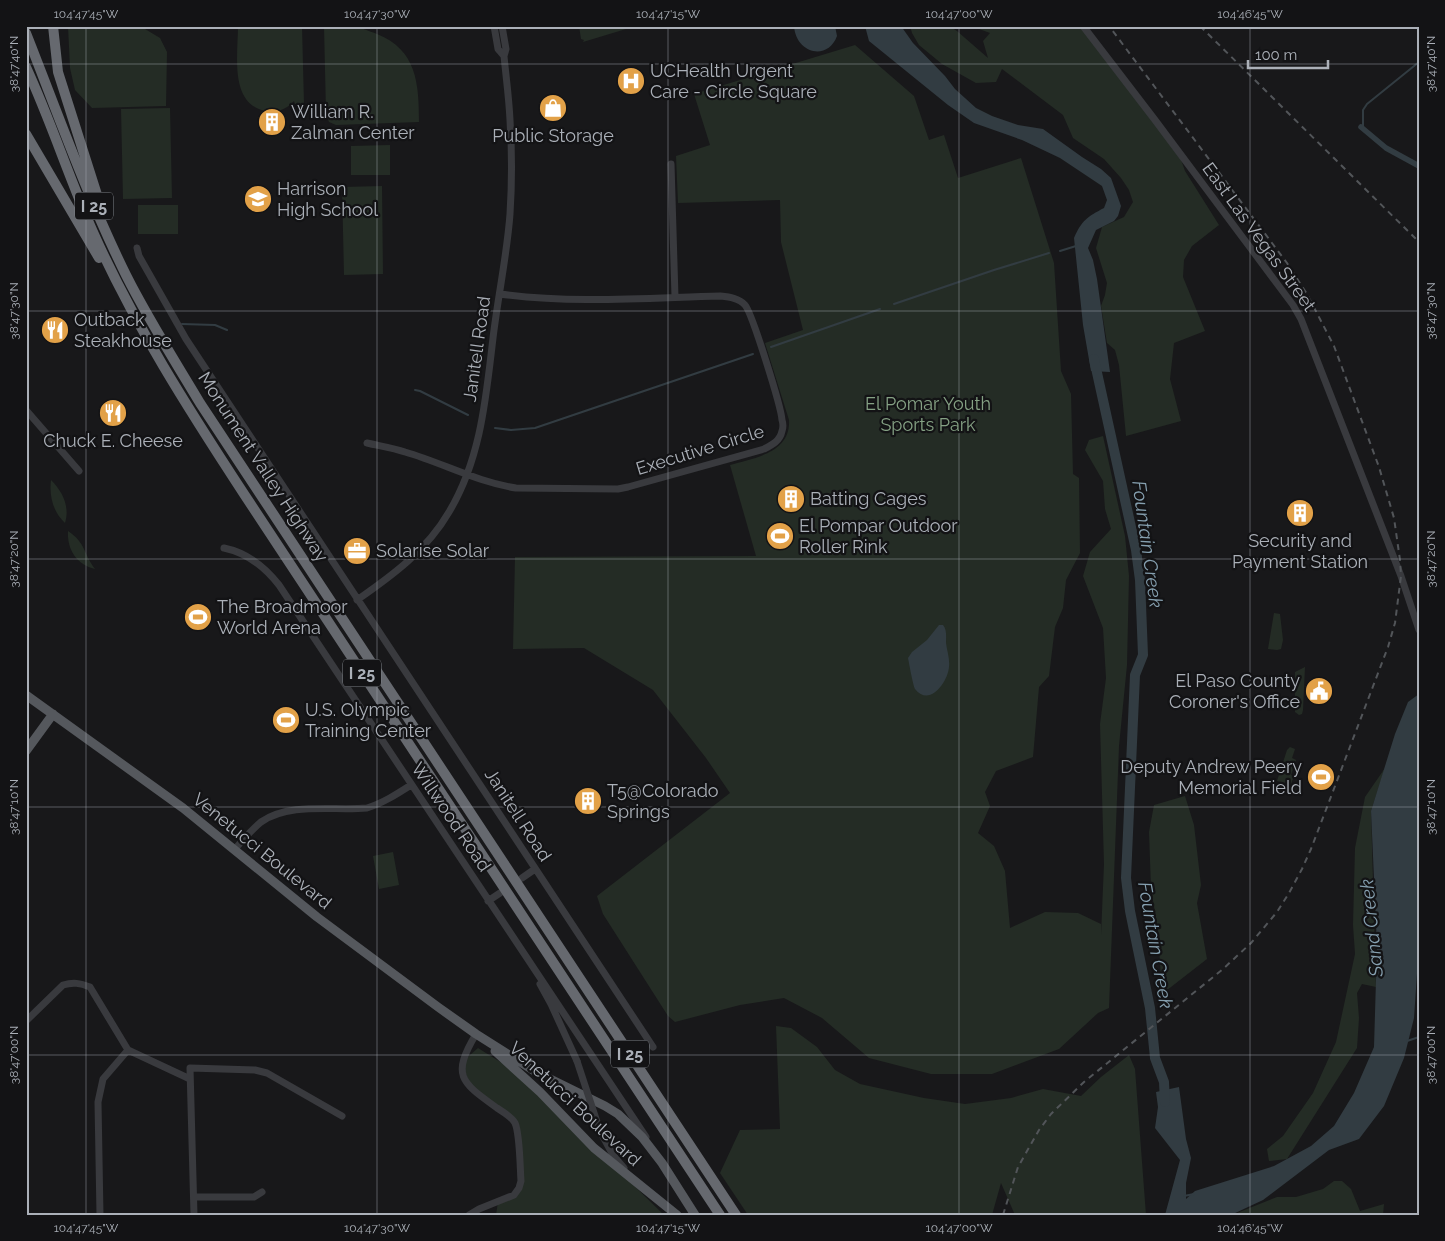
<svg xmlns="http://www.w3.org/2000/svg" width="1445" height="1241" font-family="Raleway,sans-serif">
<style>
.green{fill:#242c25}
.water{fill:#323c42}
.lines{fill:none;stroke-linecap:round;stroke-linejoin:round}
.stream{stroke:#323c42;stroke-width:2}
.canal{stroke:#323c42;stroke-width:5.5}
.river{stroke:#323c42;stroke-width:10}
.minor{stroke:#393a3e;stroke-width:7}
.major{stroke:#55585d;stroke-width:9}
.highway{stroke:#66696f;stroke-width:10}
.rail{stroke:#525559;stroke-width:2;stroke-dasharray:6 5;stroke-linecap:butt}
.minor-bridge{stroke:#393a3e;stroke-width:7}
.ticks{fill:none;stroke:#abb0b8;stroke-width:1;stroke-opacity:0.45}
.labels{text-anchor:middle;stroke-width:4.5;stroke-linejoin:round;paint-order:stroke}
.shield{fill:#131315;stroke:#7d8187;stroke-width:1}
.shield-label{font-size:16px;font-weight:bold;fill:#abb0b8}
.poi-label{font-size:18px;fill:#abb0b8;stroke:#131315;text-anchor:start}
.street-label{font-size:18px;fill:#abb0b8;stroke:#131315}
.park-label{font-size:18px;fill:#85a184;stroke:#131315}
.water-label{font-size:19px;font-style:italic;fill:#86a0b0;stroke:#131315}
.neatline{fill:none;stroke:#abb0b8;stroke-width:2}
.ticks-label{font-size:12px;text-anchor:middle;fill:#abb0b8}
</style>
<rect width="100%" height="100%" fill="#18181a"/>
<!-- green -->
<path class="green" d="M68 26H140L160 38 167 52 166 106 92 108 75 90 70 68Z
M238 26H302L304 104H295L294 101C287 109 277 113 266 111 229 104 238 55 238 26Z
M324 26C333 26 342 25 351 26 360 27 369 31 377 34 417 50 419 84 419 122L336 125 329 122 326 113Z
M579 26H636L583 42 584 40 581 39Z
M910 26H949L957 31 988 58 983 41 990 33 971 26H1080L1178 151 1185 171 1219 225 1192 246 1184 260 1183 277 1205 331 1174 343 1170 379 1181 421 1126 436 1119 365 1115 350 1107 343 1101 306 1105 295 1107 283 1096 248 1102 227 1124 217 1133 202 1129 190 1121 178 1104 159 1073 138 1063 115 1002 69 996 82 976 83 942 64 919 45 912 33Z
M855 45 914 96 929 140 944 135 958 178 1021 158 1054 263 1061 371 1071 394 1073 474 1079 478 1080 553 1066 580 1063 608 1055 627 1049 676 1039 687 1033 757 996 771 985 792 990 806 978 833 994 846 1005 871 1010 928 1045 912 1078 913 1101 924V935L1104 864 1100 724 1106 678 1103 628 1083 576 1090 552 1111 529 1105 509 1103 481 1085 450 1089 440 1103 436 1125 536 1129 576 1127 665 1119 746 1109 1008 1098 1013 1059 1049 992 1074H931L869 1058 822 1018 784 998 740 1005 675 1022 668 1016 603 914 597 896 730 793 706 758 653 690 584 648 513 649 515 557 756 556 730 465C754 458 791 453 789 420L765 343 803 330 781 242 780 200 678 203 676 156 710 145 694 94Z
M170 108 172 198 123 199 121 109Z
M390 145V175H351V146Z
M382 186 383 274 344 275 342 187Z
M138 205H178V234H138Z
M51 480C63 492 70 507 65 523 53 512 49 496 51 480Z
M68 531C86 543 83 553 95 569 76 564 67 549 68 531Z
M1274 613 1280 614 1283 640 1281 649 1277 650 1268 649Z
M1305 667 1303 710 1302 714 1299 715 1295 712V672Z
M1290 747 1295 749 1292 758 1296 760 1291 775 1294 776 1291 784 1277 781 1287 750Z
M1385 768 1371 811 1376 987 1362 984 1357 993 1359 1018 1357 1048 1287 1159 1269 1161 1267 1149 1283 1136 1313 1093 1336 1042 1355 954 1353 925 1355 848 1365 797Z
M1185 796 1194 825 1201 885 1197 903 1207 959 1162 994 1158 931 1151 888 1149 832 1154 805Z
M393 852 399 885 379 889 373 856Z
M776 1026 791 1028 817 1047 835 1070 860 1084 924 1098 965 1104 1011 1098 1043 1089 1081 1096 1101 1077 1129 1055 1135 1069 1146 1215H1015L1001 1183 992 1215H748L720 1173 740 1130 780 1129Z
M478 1048 521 1075 664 1215H496L498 1202 514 1195 521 1181 517 1133 510 1118 470 1086 462 1062Z
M1334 1181H1342L1351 1189 1360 1211 1384 1204 1383 1215H1232L1277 1197H1296L1323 1189Z"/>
<!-- water -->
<path class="water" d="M794 26H835L837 36C828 61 796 54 794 26Z
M865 26H901L913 43 945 76 955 89 976 108 992 116 1018 125 1043 129 1082 157 1101 169 1111 178 1121 206 1118 216 1114 221 1096 230 1088 248 1093 260 1097 279 1110 372 1091 371 1083 325 1074 238C1082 220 1087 217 1104 208L1107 200 1102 186 1060 158 1022 140 974 123 948 105 869 41Z
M939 625H943C947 630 946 636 946 643 947 651 950 659 949 667 948 681 930 708 915 689 913 685 909 663 908 658L912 652 927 640Z
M1419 694V944L1414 1018 1404 1058 1384 1106 1359 1139 1329 1150 1263 1200 1231 1215H1165L1180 1160 1155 1128 1158 1107 1156 1092 1179 1087 1186 1139 1191 1158 1186 1183V1199L1195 1191 1274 1166 1311 1146 1334 1126 1354 1093 1374 1047 1377 946 1371 811 1395 734 1408 702Z"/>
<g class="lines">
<!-- stream -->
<path class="stream" d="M1363 129V110L1367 104 1419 62
M1060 251 1076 246
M894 304 994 270 1049 253
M182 324 215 325 227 330
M771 347 880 309
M415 390 420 391 468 415
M495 428 511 430 535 428 753 354
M1407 1041 1419 1037
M1184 1196 1194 1194"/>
<!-- canal -->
<path class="canal" d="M1361 127 1386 148 1419 166"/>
<!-- river -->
<path class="river" d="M1094 359 1136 550 1140 580 1143 655 1135 675 1126 878 1130 911 1150 1008 1155 1058 1164 1082 1165 1102"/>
<!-- minor -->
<path class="minor" d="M494 26 498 49 504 56
M1083 26 1155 120 1293 305 1301 319 1401 576 1419 630
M671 164 675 297
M137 248 139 256 186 339 653 1047
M26 410 79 471
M367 443C380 446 393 448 405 452 443 463 477 482 516 488L618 489 628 487 764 449C772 445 780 441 782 431 783 428 783 423 782 420 781 406 752 313 745 305 739 298 729 297 720 296 646 298 573 304 500 294
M224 548C248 553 265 567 279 585L646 1137
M357 600C393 575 427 550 449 512 481 459 486 397 493 338 498 296 507 255 510 214 512 183 512 151 510 120 509 98 506 77 504 56L506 49 502 26
M234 850C243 840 251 830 261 822 290 802 333 811 367 808 383 803 397 794 411 785
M522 878 535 869
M488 901 500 893
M540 984 551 1004 577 1061
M26 1021 63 985C73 982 80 983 90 987L128 1050 190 1079
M600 1131 613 1155 624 1168
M194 1197H254L262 1192
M100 1215 98 1102 103 1079 128 1050
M194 1215 190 1068 255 1070 267 1073 342 1116
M469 1215 479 1209 514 1195 519 1188 521 1181C520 1168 520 1134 515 1123 512 1117 503 1112 497 1108 461 1082 451 1076 476 1034"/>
<!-- major -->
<path class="major" d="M26 695 183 808 317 917 438 1007 476 1034 536 1072 605 1106 618 1114 642 1137 662 1163 695 1215
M26 751 53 714
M495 1051 540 1092 594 1148 677 1215"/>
<!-- highway -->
<path class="highway" d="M53 26 58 72 99 201
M26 33C58 114 87 196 126 275 148 319 175 361 200 403L736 1215
M26 67C51 121 69 178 93 232 134 324 189 410 244 494L720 1215
M26 134 99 258"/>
<!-- rail -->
<path class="rail" d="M1200 26 1419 242
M1003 1215 1018 1167 1039 1130 1051 1114 1084 1082 1223 969 1251 943 1277 912 1289 893 1302 869 1311 849 1388 647 1395 623 1401 576 1400 560 1394 518 1379 467 1334 346 1307 294 1287 263 1109 26"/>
<!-- minor-bridge -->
<path class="minor-bridge" d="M577 1061 600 1131"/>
</g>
<!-- ticks -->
<path class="ticks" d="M86 26V1215M377 26V1215M668 26V1215M959 26V1215M1250 26V1215M26 64H1419M26 311H1419M26 559H1419M26 807H1419M26 1055H1419"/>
<!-- icons -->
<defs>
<symbol id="hospital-disc" viewBox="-11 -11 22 22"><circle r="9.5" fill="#e2a148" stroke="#131315"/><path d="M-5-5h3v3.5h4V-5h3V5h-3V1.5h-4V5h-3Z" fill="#fff"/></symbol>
<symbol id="shop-disc" viewBox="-11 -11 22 22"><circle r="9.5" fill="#e2a148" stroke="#131315"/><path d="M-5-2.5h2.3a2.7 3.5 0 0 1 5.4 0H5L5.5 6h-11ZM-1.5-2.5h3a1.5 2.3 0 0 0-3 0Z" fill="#fff"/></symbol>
<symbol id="building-disc" viewBox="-11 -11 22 22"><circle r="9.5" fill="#e2a148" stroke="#131315"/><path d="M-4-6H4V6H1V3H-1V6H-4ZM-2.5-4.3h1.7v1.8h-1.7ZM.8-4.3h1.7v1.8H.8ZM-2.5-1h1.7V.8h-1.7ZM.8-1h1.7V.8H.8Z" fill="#fff"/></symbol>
<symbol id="school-disc" viewBox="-11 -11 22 22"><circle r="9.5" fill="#e2a148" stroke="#131315"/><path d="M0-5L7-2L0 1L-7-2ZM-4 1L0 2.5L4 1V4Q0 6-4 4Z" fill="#fff"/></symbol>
<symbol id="restaurant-disc" viewBox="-11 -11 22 22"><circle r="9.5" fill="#e2a148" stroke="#131315"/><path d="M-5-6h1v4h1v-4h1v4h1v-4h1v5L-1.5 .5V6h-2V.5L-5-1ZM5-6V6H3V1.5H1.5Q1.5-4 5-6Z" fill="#fff"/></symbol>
<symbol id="stadium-disc" viewBox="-11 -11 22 22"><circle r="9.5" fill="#e2a148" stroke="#131315"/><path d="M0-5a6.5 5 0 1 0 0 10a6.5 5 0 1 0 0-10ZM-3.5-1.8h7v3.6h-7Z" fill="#fff"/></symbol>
<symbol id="office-disc" viewBox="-11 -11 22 22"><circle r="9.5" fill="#e2a148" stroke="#131315"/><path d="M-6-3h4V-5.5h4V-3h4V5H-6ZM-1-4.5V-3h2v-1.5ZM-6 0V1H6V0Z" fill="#fff"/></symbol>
<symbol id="civic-disc" viewBox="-11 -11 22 22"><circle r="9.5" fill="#e2a148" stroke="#131315"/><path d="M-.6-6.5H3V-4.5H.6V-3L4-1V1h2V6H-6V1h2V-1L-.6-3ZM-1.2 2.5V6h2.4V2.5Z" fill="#fff"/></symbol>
</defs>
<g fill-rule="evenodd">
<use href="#hospital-disc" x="615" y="65" width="32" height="32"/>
<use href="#shop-disc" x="537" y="92" width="32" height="32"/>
<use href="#building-disc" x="256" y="106" width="32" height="32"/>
<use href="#school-disc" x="242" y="183" width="32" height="32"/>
<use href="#restaurant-disc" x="39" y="314" width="32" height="32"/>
<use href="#restaurant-disc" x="97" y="397" width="32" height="32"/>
<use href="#building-disc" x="775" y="483" width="32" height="32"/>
<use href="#building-disc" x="1284" y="497" width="32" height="32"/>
<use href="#stadium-disc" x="764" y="520" width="32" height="32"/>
<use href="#office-disc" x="341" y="535" width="32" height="32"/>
<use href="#stadium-disc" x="182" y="601" width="32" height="32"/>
<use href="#civic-disc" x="1303" y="675" width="32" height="32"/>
<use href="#stadium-disc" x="270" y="704" width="32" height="32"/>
<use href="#stadium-disc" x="1305" y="761" width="32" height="32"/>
<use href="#building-disc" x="572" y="785" width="32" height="32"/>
</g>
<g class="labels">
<!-- shield labels -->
<g class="shield">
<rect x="75" y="192.5" width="38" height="27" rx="4"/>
<rect x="343" y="659.5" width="38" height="27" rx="4"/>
<rect x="611" y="1040.5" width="38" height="27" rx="4"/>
</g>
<g class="shield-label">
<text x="94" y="212">I 25</text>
<text x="362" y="679">I 25</text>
<text x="630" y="1060">I 25</text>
</g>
<!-- poi labels -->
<g class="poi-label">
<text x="650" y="77">UCHealth Urgent<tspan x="650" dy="21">Care - Circle Square</tspan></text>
<text x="291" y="118">William R.<tspan x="291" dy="21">Zalman Center</tspan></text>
<text x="553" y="142" text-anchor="middle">Public Storage</text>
<text x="277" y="195">Harrison<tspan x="277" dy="21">High School</tspan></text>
<text x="74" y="326">Outback<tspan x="74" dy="21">Steakhouse</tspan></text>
<text x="113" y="447" text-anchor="middle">Chuck E. Cheese</text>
<text x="810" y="505">Batting Cages</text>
<text x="799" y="532">El Pompar Outdoor<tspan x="799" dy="21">Roller Rink</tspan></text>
<text x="1300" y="547" text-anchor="middle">Security and<tspan x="1300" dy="21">Payment Station</tspan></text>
<text x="376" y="557">Solarise Solar</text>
<text x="217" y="613">The Broadmoor<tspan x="217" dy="21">World Arena</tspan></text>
<text x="1300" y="687" text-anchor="end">El Paso County<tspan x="1300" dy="21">Coroner's Office</tspan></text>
<text x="305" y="716">U.S. Olympic<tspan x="305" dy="21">Training Center</tspan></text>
<text x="1302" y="773" text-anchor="end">Deputy Andrew Peery<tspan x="1302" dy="21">Memorial Field</tspan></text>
<text x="607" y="797">T5@Colorado<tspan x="607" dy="21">Springs</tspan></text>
</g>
<!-- street labels -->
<g class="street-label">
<text transform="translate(1259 237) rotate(54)" y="6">East Las Vegas Street</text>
<text transform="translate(477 349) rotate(-82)" y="6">Janitell Road</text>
<text transform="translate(700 450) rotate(-17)" y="6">Executive Circle</text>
<text transform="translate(263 467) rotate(57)" y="6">Monument Valley Highway</text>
<text transform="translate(518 815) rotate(57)" y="6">Janitell Road</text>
<text transform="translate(451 817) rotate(56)" y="6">Willwood Road</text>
<text transform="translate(262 851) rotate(39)" y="6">Venetucci Boulevard</text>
<text transform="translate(575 1104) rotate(43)" y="6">Venetucci Boulevard</text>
</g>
<!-- park labels -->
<g class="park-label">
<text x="928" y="410">El Pomar Youth<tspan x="928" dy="21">Sports Park</tspan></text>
</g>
<!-- water labels -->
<g class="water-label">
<text transform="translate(1148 544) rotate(82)" y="7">Fountain Creek</text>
<text transform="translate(1371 928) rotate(-96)" y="7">Sand Creek</text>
<text transform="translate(1156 945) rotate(80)" y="7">Fountain Creek</text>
</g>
</g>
<!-- border -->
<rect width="1445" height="1241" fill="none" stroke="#131315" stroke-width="55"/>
<!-- scale -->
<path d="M1248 60v8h80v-8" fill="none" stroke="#abb0b8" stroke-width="2.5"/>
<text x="1255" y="60" font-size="15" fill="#abb0b8" stroke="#131315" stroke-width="4" paint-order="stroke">100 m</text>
<rect x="28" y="28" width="1390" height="1186" class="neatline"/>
<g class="ticks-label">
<text x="86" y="18">104°47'45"W</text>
<text x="377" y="18">104°47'30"W</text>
<text x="668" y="18">104°47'15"W</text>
<text x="959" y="18">104°47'00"W</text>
<text x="1250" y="18">104°46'45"W</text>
<text transform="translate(14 64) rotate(-90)" y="4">38°47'40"N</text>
<text transform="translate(1431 64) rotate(-90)" y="4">38°47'40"N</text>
<text transform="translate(14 311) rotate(-90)" y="4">38°47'30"N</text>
<text transform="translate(1431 311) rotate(-90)" y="4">38°47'30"N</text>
<text transform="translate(14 559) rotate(-90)" y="4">38°47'20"N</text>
<text transform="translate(1431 559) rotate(-90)" y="4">38°47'20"N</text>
<text transform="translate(14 807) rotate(-90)" y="4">38°47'10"N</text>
<text transform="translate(1431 807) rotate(-90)" y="4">38°47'10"N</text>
<text transform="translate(14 1055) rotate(-90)" y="4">38°47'00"N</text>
<text transform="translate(1431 1055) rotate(-90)" y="4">38°47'00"N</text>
<text x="86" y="1232">104°47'45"W</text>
<text x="377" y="1232">104°47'30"W</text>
<text x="668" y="1232">104°47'15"W</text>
<text x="959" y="1232">104°47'00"W</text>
<text x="1250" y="1232">104°46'45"W</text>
</g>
</svg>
